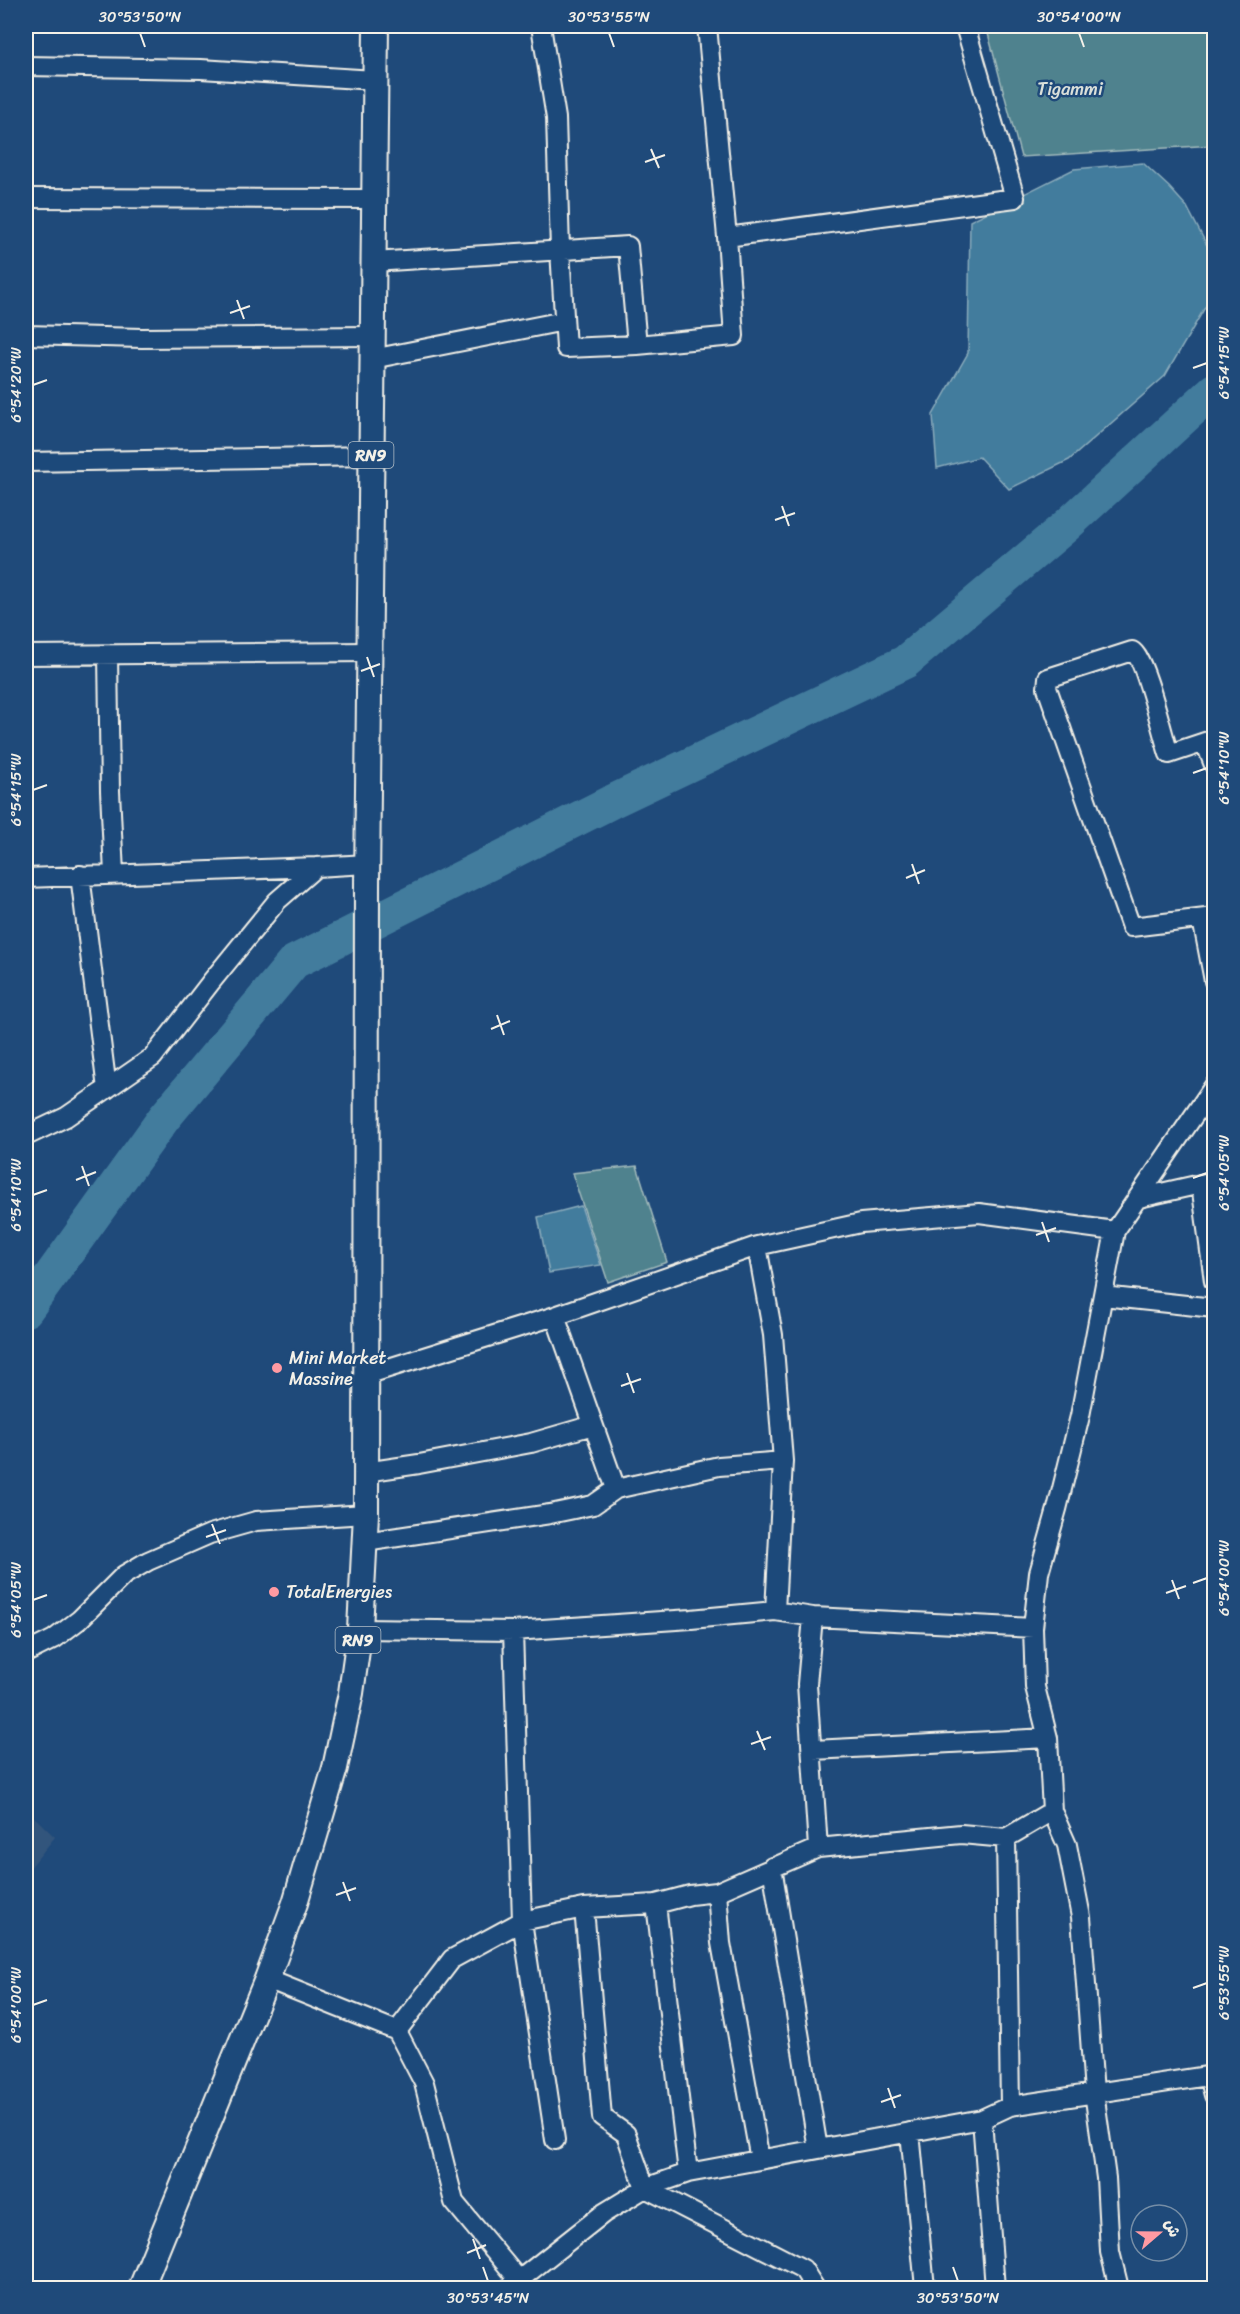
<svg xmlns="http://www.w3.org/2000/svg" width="1240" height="2314" font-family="Sriracha,'Playpen Sans Arabic',sans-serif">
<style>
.built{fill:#32547b}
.green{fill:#4f828e;stroke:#a2babb;stroke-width:1.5}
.water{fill:#437c9d;stroke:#8aabbb;stroke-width:1.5}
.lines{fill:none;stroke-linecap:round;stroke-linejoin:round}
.river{stroke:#437c9d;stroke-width:34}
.minor-casing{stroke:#f4f1e8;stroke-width:22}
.major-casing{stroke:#f4f1e8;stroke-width:28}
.minor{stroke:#1f4a7a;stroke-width:18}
.major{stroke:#1f4a7a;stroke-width:24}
.ticks{fill:none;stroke:#f4f1e8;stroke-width:2}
.poi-dot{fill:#ff9aa2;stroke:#1f4a7a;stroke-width:2}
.labels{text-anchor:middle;stroke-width:5;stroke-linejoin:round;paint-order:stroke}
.shield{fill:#1f4a7a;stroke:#b4bfc7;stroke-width:1.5}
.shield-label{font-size:16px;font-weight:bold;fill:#f4f1e8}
.park-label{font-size:18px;fill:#dbe0da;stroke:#1f4a7a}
.poi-label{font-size:18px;fill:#f4f1e8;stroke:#1f4a7a;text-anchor:start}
.neatline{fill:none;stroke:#f4f1e8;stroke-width:2}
.ticks-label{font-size:15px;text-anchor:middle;fill:#f4f1e8}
</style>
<rect width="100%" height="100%" fill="#1f4a7a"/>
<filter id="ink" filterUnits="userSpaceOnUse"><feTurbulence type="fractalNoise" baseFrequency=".0167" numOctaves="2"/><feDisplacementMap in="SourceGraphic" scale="12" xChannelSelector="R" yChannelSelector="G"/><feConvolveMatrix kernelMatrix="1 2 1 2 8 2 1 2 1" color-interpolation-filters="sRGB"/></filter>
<g filter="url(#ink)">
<!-- built -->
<path class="built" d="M26 1809 55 1837 26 1873Z"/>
<!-- green -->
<path class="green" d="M986 26H1214V145L1021 157Z
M637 1166 667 1262 608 1282 572 1173Z"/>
<!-- water -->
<path class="water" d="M1143 163 1169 187 1187 207 1214 259V292L1165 376 1069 460 1009 489 979 457 937 468 933 415 968 353 970 221 1074 169Z
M581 1206 601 1265 549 1273 538 1217Z"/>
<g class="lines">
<!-- river -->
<path class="river" d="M26 1310 164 1118 294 962 611 802 905 662 1066 526 1214 390"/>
<defs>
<path id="minor" d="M541 26 556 118 560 250 566 348 637 345 734 336 727 237 707 26
M26 66 201 69 375 80
M26 198 374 199
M727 237 1015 198 965 26
M373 262 628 246 637 345
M26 335 142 338 372 336
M372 359 564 321
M26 462 371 456
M26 655 369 652
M108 655 110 791 114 874
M1214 739 1169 754C1163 737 1145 657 1132 651L1048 678 1047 688 1131 927 1214 917
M1205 742 1214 765
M80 875 107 1089
M26 878 316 867
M1202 919 1214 981
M26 1136 66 1117 153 1057 211 982 277 901 316 867 367 864
M1201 1184 1214 1281
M1139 1198 1214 1181
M757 1246 773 1335 783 1461 775 1611
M1103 1296 1214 1308
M555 1316 616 1489
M366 1375 555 1316 757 1246 861 1223 979 1213 1115 1231
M365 1472 419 1464 531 1443 593 1425
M365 1542 550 1514 593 1505 616 1489 719 1466 783 1461
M813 1617 807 1684 818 1848
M360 1629 513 1631 691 1619 775 1611 813 1617 1033 1628
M513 1631 522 1921 555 2140
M26 1653 54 1639 79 1620 124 1575 148 1561 210 1534 256 1521 366 1514
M813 1750 1048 1738
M1006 1838 1010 2106
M772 1867 818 2149
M717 1892 721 1943 760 2160
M656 1904 688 2173
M584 1908 602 2117 626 2134 645 2188 803 2269 815 2288
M267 1979 397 2031 424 2083 454 2202 519 2280
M397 2031 452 1959 522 1921 584 1908 656 1904 690 1895 717 1892 818 1848 961 1834 1006 1838 1052 1811
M1209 2076 1214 2095
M982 2119 995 2288
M910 2132 925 2288
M509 2288 604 2213 645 2188 688 2173 982 2119 1010 2106 1214 2075
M1119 2288 1110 2252 1106 2178 1094 2092 1081 1917 1067 1845 1052 1811 1048 1738 1035 1687 1033 1628 1039 1573 1057 1509 1080 1416 1115 1231 1214 1086"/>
<path id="major" d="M141 2288 267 1979 295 1903 335 1768 351 1693 360 1629 366 1514 367 885 376 26"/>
</defs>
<!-- minor casing -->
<use href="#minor" class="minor-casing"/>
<!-- major casing -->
<use href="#major" class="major-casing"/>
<!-- minor -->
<use href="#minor" class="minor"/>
<!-- major -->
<use href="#major" class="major"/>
</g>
</g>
<!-- ticks -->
<path class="ticks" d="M140 33 145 47M609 33 614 47M1079 33 1084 47M651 149 659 168M645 162 665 155M237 300 244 319M230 313 250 306M1193 368 1207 363M33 385 47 380M782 506 789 526M775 520 795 513M367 657 374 677M361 671 380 664M1193 773 1207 768M33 790 47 785M912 864 919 884M906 878 925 870M497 1015 504 1035M491 1029 510 1021M82 1166 89 1186M1193 1178 1207 1173M76 1180 96 1172M33 1195 47 1190M1042 1222 1049 1242M1036 1235 1056 1228M627 1373 634 1393M621 1386 641 1379M212 1524 220 1544M206 1537 226 1530M1172 1580 1179 1599M1193 1583 1207 1578M1166 1593 1186 1586M33 1600 47 1595M757 1731 765 1750M751 1744 771 1737M343 1882 350 1901M336 1895 356 1888M1193 1988 1207 1983M33 2005 47 2000M888 2088 895 2108M881 2102 901 2095M473 2239 480 2259M467 2253 486 2245M483 2267 488 2281M953 2267 958 2281"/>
<!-- markers -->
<g class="poi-dot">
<circle cx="277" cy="1368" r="6"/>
<circle cx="274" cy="1592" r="6"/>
</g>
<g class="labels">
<!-- shield labels -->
<g class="shield">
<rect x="348.5" y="442" width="45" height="26" rx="4.5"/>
<rect x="335.5" y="1627" width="45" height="26" rx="4.5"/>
</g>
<g class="shield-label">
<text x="371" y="461">RN9</text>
<text x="358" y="1646">RN9</text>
</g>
<!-- park labels -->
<g class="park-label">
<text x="1070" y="95">Tigammi</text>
</g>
<!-- poi labels -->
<g class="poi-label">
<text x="289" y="1364">Mini Market<tspan x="289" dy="21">Massine</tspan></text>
<text x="286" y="1598">TotalEnergies</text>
</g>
</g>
<!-- margin -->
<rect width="1240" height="2314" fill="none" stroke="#1f4a7a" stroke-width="66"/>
<!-- north arrow -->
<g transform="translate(1159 2233) rotate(70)"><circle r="28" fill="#1f4a7a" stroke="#748da6" stroke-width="1.5"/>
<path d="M0-4.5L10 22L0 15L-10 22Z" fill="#ff9aa2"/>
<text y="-9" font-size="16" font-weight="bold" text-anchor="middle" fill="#f4f1e8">ش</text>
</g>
<rect x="33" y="33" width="1174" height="2248" class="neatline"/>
<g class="ticks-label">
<text x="140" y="22">30°53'50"N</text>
<text x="609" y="22">30°53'55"N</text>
<text x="1079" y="22">30°54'00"N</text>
<text transform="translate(1224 363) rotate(-90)" y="5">6°54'15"W</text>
<text transform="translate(16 385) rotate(-90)" y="5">6°54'20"W</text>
<text transform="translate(1224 768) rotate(-90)" y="5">6°54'10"W</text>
<text transform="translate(16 790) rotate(-90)" y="5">6°54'15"W</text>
<text transform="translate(1224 1173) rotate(-90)" y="5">6°54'05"W</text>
<text transform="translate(16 1195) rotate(-90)" y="5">6°54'10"W</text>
<text transform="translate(1224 1578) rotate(-90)" y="5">6°54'00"W</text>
<text transform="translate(16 1600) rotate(-90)" y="5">6°54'05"W</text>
<text transform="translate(1224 1983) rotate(-90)" y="5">6°53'55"W</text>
<text transform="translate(16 2005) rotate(-90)" y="5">6°54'00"W</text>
<text x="488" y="2303">30°53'45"N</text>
<text x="958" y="2303">30°53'50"N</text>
</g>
</svg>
